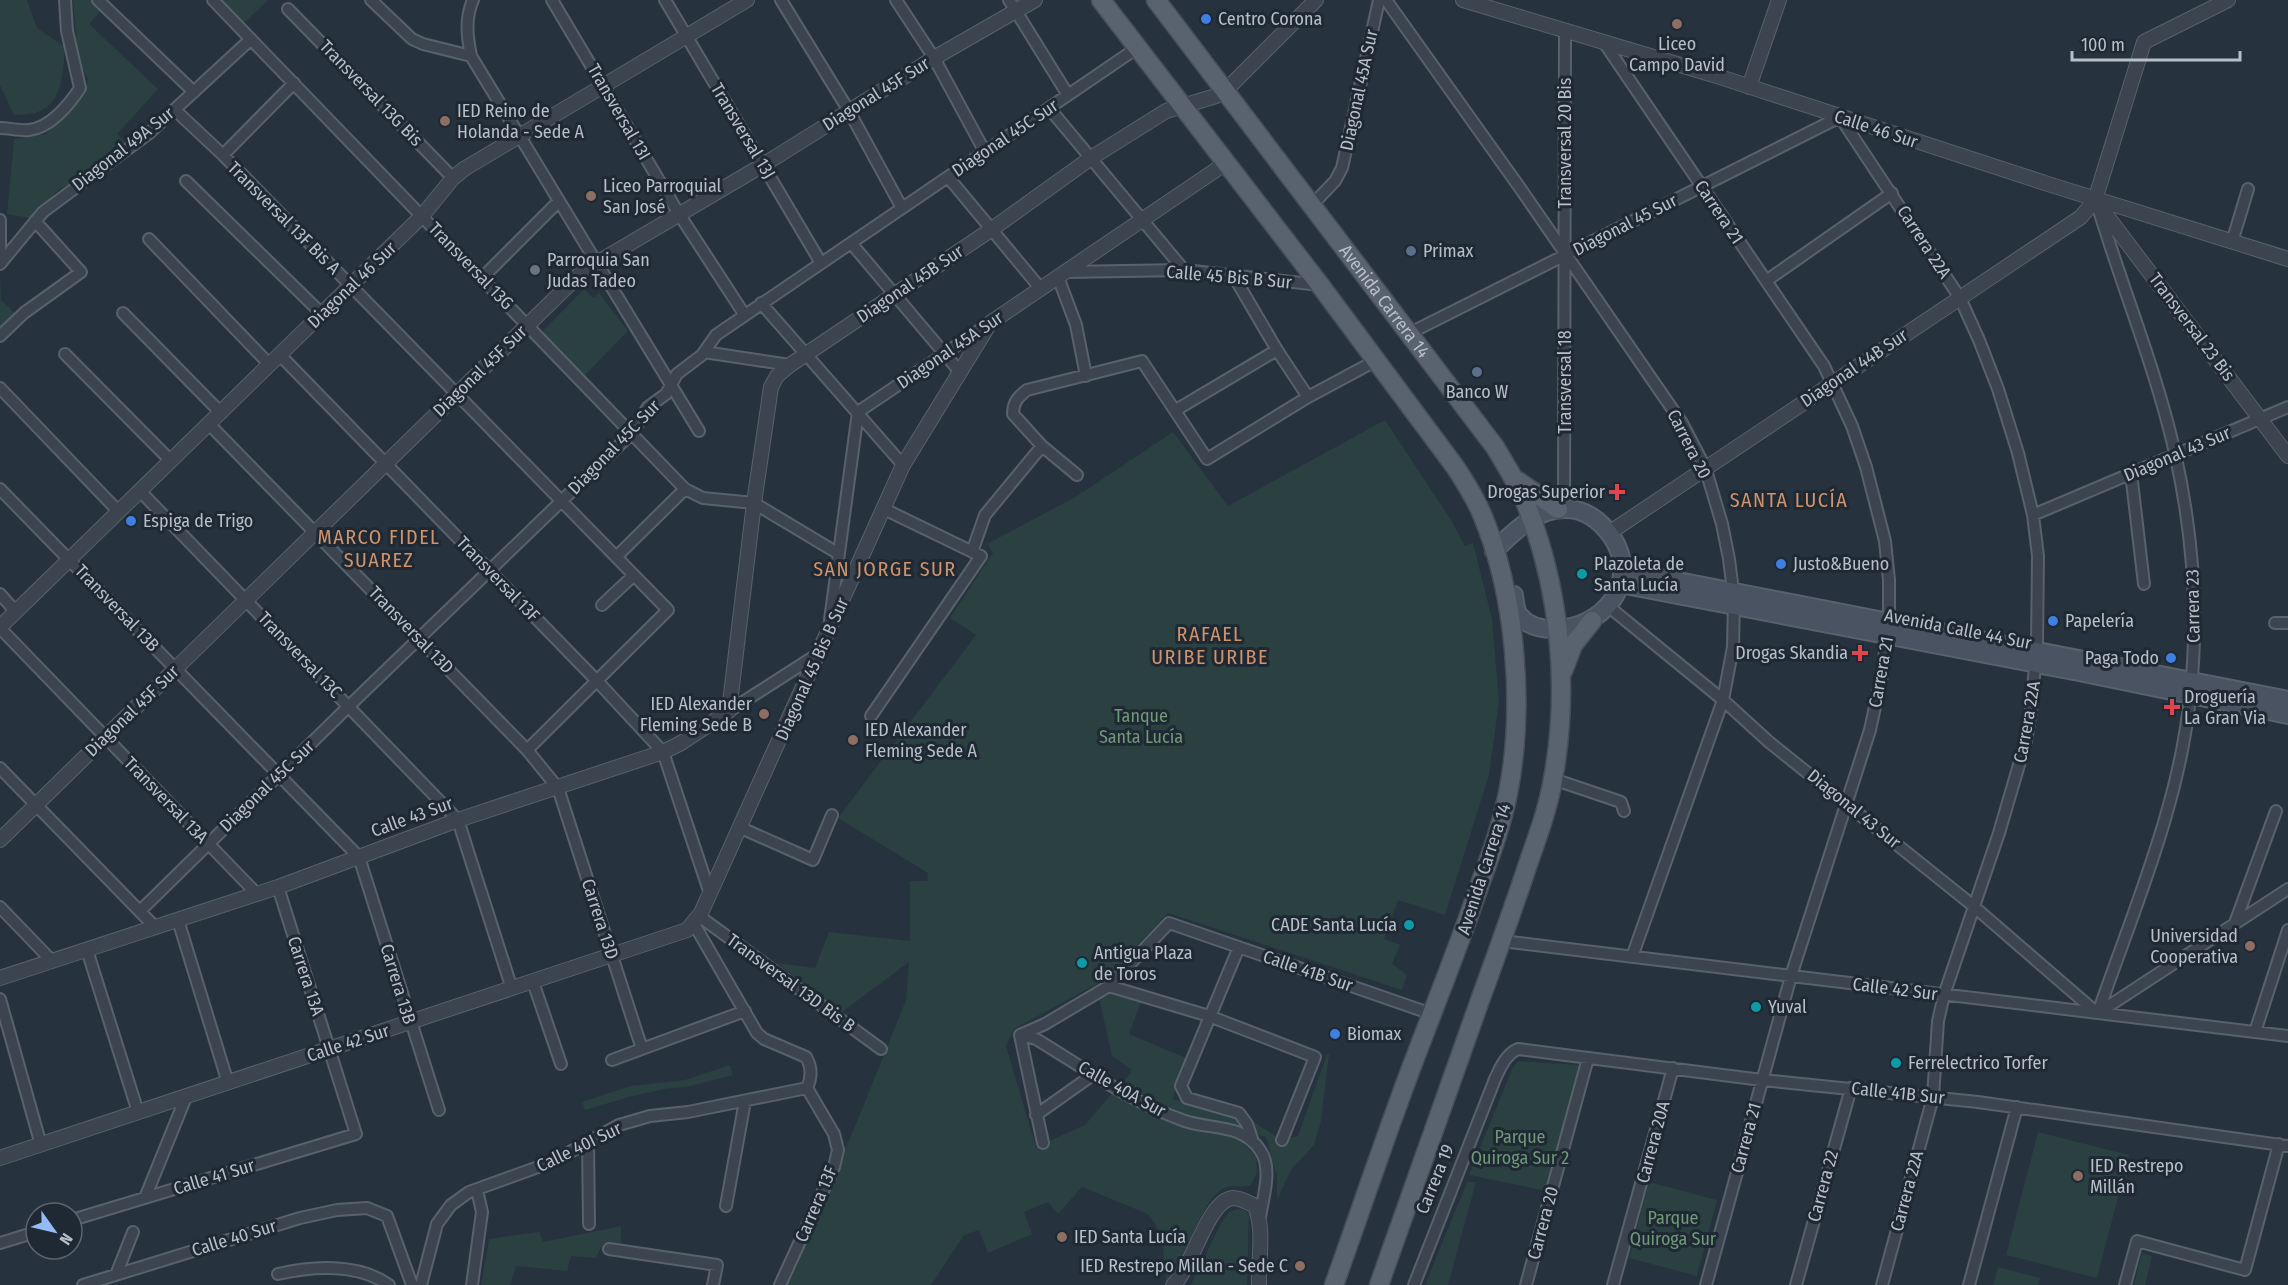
<svg xmlns="http://www.w3.org/2000/svg" width="2288" height="1285" font-family="'Fira Sans Condensed',sans-serif">
<style>
.green{fill:#2a4041}
.lines{fill:none;stroke-linecap:round;stroke-linejoin:round}
.minor-casing{stroke:#58626c;stroke-width:14}
.tertiary-casing{stroke:#58626c;stroke-width:16}
.secondary-casing{stroke:#58626c;stroke-width:20}
.primary-casing{stroke:#444d58;stroke-width:21}
.minor{stroke:#3b444f;stroke-width:10}
.tertiary{stroke:#3b444f;stroke-width:14}
.secondary{stroke:#495362;stroke-width:16}
.primary{stroke:#59636f;stroke-width:18}
.shop-dot{fill:#3f7fe0;stroke:#1f2934;stroke-width:2}
.education-dot{fill:#8d6e63;stroke:#1f2934;stroke-width:2}
.service-dot{fill:#5c6f8a;stroke:#1f2934;stroke-width:2}
.worship-dot{fill:#6b7280;stroke:#1f2934;stroke-width:2}
.health-dot{fill:#e0444e;stroke:#1f2934;stroke-width:2}
.culture-dot{fill:#0f9aa8;stroke:#1f2934;stroke-width:2}
.labels{text-anchor:middle;stroke-width:6;stroke-linejoin:round;paint-order:stroke}
.poi-label{font-size:18px;fill:#b7bfc9;stroke:#1f2934;text-anchor:start}
.street-label{font-size:18px;fill:#b7bfc9;stroke:#1f2934}
.park-label{font-size:18px;fill:#6f9977;stroke:#1f2934}
.neighbourhood-label{font-size:20px;letter-spacing:1.5px;fill:#d0936b;stroke:#1f2934}
</style>
<rect width="100%" height="100%" fill="#27323f"/>
<!-- green -->
<path class="green" d="M0 0H27L37 28 65 47C63 70 64 102 38 112 31 115 21 114 14 115L0 85Z
M73 0H91L101 11 89 24 158 89 117 134 128 144 85 176 58 190 30 218 7 214 14 139 46 134 86 92 88 78 82 69 77 48Z
M220 0H268L242 25Z
M0 269 1 300 15 313 0 327Z
M584 289 594 298 599 293 628 331 583 377 541 333Z
M1385 420 1451 520 1465 546 1473 543 1492 619 1499 701 1489 775 1445 915 1398 900 1384 939 1400 945 1392 964 1407 975 1402 990 1168 913 1104 980 1014 1029 1006 1046 1036 1147 1085 1125 1113 1092 1171 1123 1238 1136 1256 1157 1257 1173 1250 1186C1242 1186 1229 1185 1222 1189 1201 1201 1187 1259 1166 1281L1162 1240 1157 1227 1148 1214 1082 1187 1058 1214 1048 1202 1024 1212 1032 1234 988 1253 979 1230 964 1235 931 1285H785L856 1124 906 1000 909 962 842 1012 777 963 815 968 829 932 910 941V881H927L928 873 838 818 976 635 950 618 993 553 987 544 1077 496 1173 432 1228 506Z
M1108 993 1141 1002 1129 1034 1188 1059 1172 1099 1239 1113 1282 1140 1298 1136 1327 1054H1329L1321 1121 1314 1145 1291 1170 1277 1200V1177L1266 1137 1197 1118 1161 1104 1123 1083 1132 1070 1112 1056 1099 998Z
M1518 1061 1581 1065 1547 1191 1469 1175 1512 1069Z
M730 1065 733 1075 691 1086 664 1089 629 1097 585 1110 582 1102 631 1086 685 1080Z
M2038 1132 2129 1155 2097 1278 2006 1255Z
M1467 1182H1476L1448 1285H1425Z
M1649 1182 1717 1200 1697 1276 1629 1258Z
M1237 1209 1244 1210 1249 1215 1247 1285H1191L1221 1223 1229 1212Z
M621 1226V1243L602 1245 596 1258 571 1256 567 1271 516 1266 510 1285H481L489 1239 539 1232 543 1242Z
M2142 1253 2152 1256 2145 1285H2134Z
M1998 1267 2040 1278 2038 1285H1993Z"/>
<g class="lines">
<defs>
<path id="minor" d="M98 0 194 92
M213 0 685 489 703 498 754 503 839 554
M371 0 412 39 423 44 471 56
M473 0C465 18 467 36 471 56L699 431
M552 0 679 214 744 314
M665 0 821 263
M781 0 849 111 902 208
M896 0 934 58 985 152
M1009 0 1068 95
M1386 0 1520 188 1682 423 1705 467 1722 524 1729 559 1734 599 1733 647 1723 700 1632 957
M288 9 453 178
M1603 41 1824 366 1852 426 1866 467 1885 541 1889 580V621L1882 675 1870 730 1791 976 1706 1285
M1049 108 1184 270
M175 110 223 155 668 610 527 750
M0 128C9 128 20 131 29 130 50 128 69 105 80 88L67 31 65 0
M223 155 294 83
M948 177 1041 289
M186 181 322 314
M1312 205 1335 181 1342 168 1379 0
M2098 207C2123 290 2156 369 2175 453 2202 574 2202 693 2167 812 2148 880 2121 946 2098 1013
M0 220V264
M149 239 270 365
M2232 242 2248 189
M851 243 960 372
M0 264 43 212 148 134 251 39
M1065 272 1184 270 1320 285
M1233 275 1277 350 1308 397
M1058 277 1076 325 1086 376
M482 278 559 201
M1766 281 1892 193
M761 303 903 465
M123 313 221 413
M1410 333 1840 117 1960 298 1979 340 1998 389 2018 453 2033 515 2038 556 2037 644 2031 711 2026 741 1999 833 1944 995 1938 1021 1933 1097 1882 1285
M0 336 24 313 81 272 35 221
M704 352 790 365
M65 354 171 461
M280 355 598 682 663 752 710 894
M0 388 119 512
M1176 410 1277 350
M209 424 527 750 558 788 642 1049
M2131 473 2144 584
M1077 475 1042 446 1013 414C1013 402 1018 397 1027 390L1142 361 1207 459 1308 397 1377 360
M0 489 359 857 439 1110
M140 491 458 820 512 989
M1564 509 1565 30
M2033 515 2288 407
M972 552 985 515 1042 446
M616 557 685 489
M0 594 16 612
M602 605 633 576
M1608 606 1723 700 1769 742 1971 904 2097 1013
M830 620 858 412 987 325
M2275 623H2288
M0 628 257 894
M729 711 818 654
M871 716 981 556 884 509
M0 768 156 928
M1553 779 1621 802 1624 811
M741 828 813 860 832 815
M0 907 52 961
M140 911 349 706 632 433 648 407 666 394 677 374 702 355 716 335 1137 48
M699 916 881 1049
M178 920 228 1083
M2235 923 2276 811
M694 924 757 1033 764 1039 806 1057C812 1067 812 1077 807 1088L834 1134 838 1150 834 1167 780 1285
M1502 941 2288 1036
M1239 947 1181 1086 1187 1098 1239 1113 1247 1124 1253 1142
M87 950 138 1112
M533 982 561 1064
M1109 986 1209 1016 1315 1057 1282 1140
M0 999 41 1145
M2098 1013 2288 889
M2255 1032 2288 930
M1020 1035 1045 1024 1109 986 1169 923 1432 1014
M1020 1035 1036 1039C1084 1068 1132 1103 1185 1121 1211 1130 1242 1123 1260 1150 1273 1168 1263 1197 1260 1217
M1020 1035 1043 1143
M612 1060 745 1011
M1036 1115 1094 1074
M588 1142 589 1224
M145 1198 186 1097
M726 1206 745 1101
M72 1220 356 1134 278 887
M0 1243 36 1232
M609 1249 717 1265 713 1285
M278 1274C313 1266 358 1263 389 1285
M116 1275 133 1232
M83 1285 300 1218 337 1210 367 1208 387 1216 412 1285
M421 1285 437 1224 451 1205 469 1192 552 1162 619 1125 650 1116 688 1112 807 1088
M472 1285 482 1212 477 1190
M1414 1285 1495 1079C1500 1068 1506 1054 1518 1049L1762 1080 1978 1102 2288 1146
M1526 1285 1588 1058
M1613 1285 1673 1068
M1796 1285 1851 1088
M1969 1285 2017 1107
M2125 1285 2137 1241 2245 1270 2279 1144"/>
<path id="tertiary" d="M1463 0 1717 76 2048 184 2288 259
M1749 87 1779 0
M2095 200 2288 456
M1609 533 2081 217 2095 200 2144 42 2228 0
M0 627 422 216 453 178 464 169 747 0
M0 840 583 271 763 165 934 58 1035 0
M0 978 278 887 458 820 663 752 681 743 729 711 754 503 771 387 777 376 790 365 992 229 1091 158 1166 111 1216 96 1226 90 1316 0
M0 1158 687 930 701 913 903 465 990 323 1226 163
M1173 1285C1193 1268 1207 1200 1233 1198 1241 1198 1249 1203 1255 1206 1265 1232 1258 1258 1259 1285"/>
<path id="secondary" d="M1494 551C1516 529 1542 503 1576 510 1592 514 1603 524 1612 537 1642 582 1602 630 1553 629 1541 629 1528 626 1520 616 1515 611 1515 602 1514 595
M1622 570 2288 700
M1620 584 2079 672 2288 715"/>
<g id="primary">
<path d="M1101 0 1320 285 1456 468C1465 482 1474 496 1481 512 1516 593 1525 707 1508 793 1502 824 1491 854 1480 884 1461 940 1439 995 1418 1050 1388 1128 1362 1207 1334 1285"/>
<path id="s1" d="M1156 0 1495 447C1505 464 1516 481 1524 499 1560 586 1570 686 1553 779 1548 810 1536 840 1526 870 1511 915 1495 959 1479 1003 1446 1097 1413 1191 1379 1285"/>
<path d="M1518 481 1558 509"/>
<path d="M1563 671 1573 645 1592 621"/>
</g>
</defs>
<!-- minor casing -->
<use href="#minor" class="minor-casing"/>
<!-- tertiary casing -->
<use href="#tertiary" class="tertiary-casing"/>
<!-- secondary casing -->
<use href="#secondary" class="secondary-casing"/>
<!-- primary casing -->
<use href="#primary" class="primary-casing"/>
<!-- minor -->
<use href="#minor" class="minor"/>
<!-- tertiary -->
<use href="#tertiary" class="tertiary"/>
<!-- secondary -->
<use href="#secondary" class="secondary"/>
<!-- primary -->
<use href="#primary" class="primary"/>
</g>
<!-- markers -->
<g class="shop-dot">
<circle cx="1206" cy="19" r="6"/>
<circle cx="131" cy="521" r="6"/>
<circle cx="1781" cy="564" r="6"/>
<circle cx="2053" cy="621" r="6"/>
<circle cx="2171" cy="658" r="6"/>
<circle cx="1335" cy="1034" r="6"/>
</g>
<g class="education-dot">
<circle cx="1677" cy="24" r="6"/>
<circle cx="445" cy="121" r="6"/>
<circle cx="591" cy="196" r="6"/>
<circle cx="764" cy="714" r="6"/>
<circle cx="853" cy="740" r="6"/>
<circle cx="2250" cy="946" r="6"/>
<circle cx="2078" cy="1176" r="6"/>
<circle cx="1062" cy="1237" r="6"/>
<circle cx="1300" cy="1266" r="6"/>
</g>
<g class="service-dot">
<circle cx="1411" cy="251" r="6"/>
<circle cx="1477" cy="372" r="6"/>
</g>
<circle class="worship-dot" cx="535" cy="270" r="6"/>
<g class="health-dot">
<path d="M1614 483h6v6h6v6h-6v6h-6v-6h-6v-6h6z"/>
<path d="M1857 644h6v6h6v6h-6v6h-6v-6h-6v-6h6z"/>
<path d="M2169 698h6v6h6v6h-6v6h-6v-6h-6v-6h6z"/>
</g>
<g class="culture-dot">
<circle cx="1582" cy="574" r="6"/>
<circle cx="1409" cy="925" r="6"/>
<circle cx="1082" cy="963" r="6"/>
<circle cx="1756" cy="1007" r="6"/>
<circle cx="1896" cy="1063" r="6"/>
</g>
<g class="labels">
<!-- poi labels -->
<g class="poi-label">
<text x="1218" y="25">Centro Corona</text>
<text x="1677" y="50" text-anchor="middle">Liceo<tspan x="1677" dy="21">Campo David</tspan></text>
<text x="457" y="117">IED Reino de<tspan x="457" dy="21">Holanda - Sede A</tspan></text>
<text x="603" y="192">Liceo Parroquial<tspan x="603" dy="21">San José</tspan></text>
<text x="1423" y="257">Primax</text>
<text x="547" y="266">Parroquia San<tspan x="547" dy="21">Judas Tadeo</tspan></text>
<text x="1477" y="398" text-anchor="middle">Banco W</text>
<text x="1605" y="498" text-anchor="end">Drogas Superior</text>
<text x="143" y="527">Espiga de Trigo</text>
<text x="1594" y="570">Plazoleta de<tspan x="1594" dy="21">Santa Lucía</tspan></text>
<text x="1793" y="570">Justo&amp;Bueno</text>
<text x="2065" y="627">Papelería</text>
<text x="1848" y="659" text-anchor="end">Drogas Skandia</text>
<text x="2159" y="664" text-anchor="end">Paga Todo</text>
<text x="2184" y="703">Droguería<tspan x="2184" dy="21">La Gran Via</tspan></text>
<text x="752" y="710" text-anchor="end">IED Alexander<tspan x="752" dy="21">Fleming Sede B</tspan></text>
<text x="865" y="736">IED Alexander<tspan x="865" dy="21">Fleming Sede A</tspan></text>
<text x="1397" y="931" text-anchor="end">CADE Santa Lucía</text>
<text x="2238" y="942" text-anchor="end">Universidad<tspan x="2238" dy="21">Cooperativa</tspan></text>
<text x="1094" y="959">Antigua Plaza<tspan x="1094" dy="21">de Toros</tspan></text>
<text x="1768" y="1013">Yuval</text>
<text x="1347" y="1040">Biomax</text>
<text x="1908" y="1069">Ferrelectrico Torfer</text>
<text x="2090" y="1172">IED Restrepo<tspan x="2090" dy="21">Millán</tspan></text>
<text x="1074" y="1243">IED Santa Lucía</text>
<text x="1288" y="1272" text-anchor="end">IED Restrepo Millan - Sede C</text>
</g>
<!-- street labels -->
<g class="street-label">
<text transform="translate(1359 90) rotate(-78)" y="6">Diagonal 45A Sur</text>
<text transform="translate(371 93) rotate(46)" y="6">Transversal 13G Bis</text>
<text transform="translate(876 94) rotate(-32)" y="6">Diagonal 45F Sur</text>
<text transform="translate(619 112) rotate(60)" y="6">Transversal 13I</text>
<text transform="translate(1876 129) rotate(18)" y="6">Calle 46 Sur</text>
<text transform="translate(743 131) rotate(59)" y="6">Transversal 13J</text>
<text transform="translate(1005 138) rotate(-34)" y="6">Diagonal 45C Sur</text>
<text transform="translate(1565 143) rotate(-90)" y="6">Transversal 20 Bis</text>
<text transform="translate(123 149) rotate(-38)" y="6">Diagonal 49A Sur</text>
<text transform="translate(1719 212) rotate(56)" y="6">Carrera 21</text>
<text transform="translate(284 218) rotate(45)" y="6">Transversal 13F Bis A</text>
<text transform="translate(1625 225) rotate(-27)" y="6">Diagonal 45 Sur</text>
<text transform="translate(1924 242) rotate(57)" y="6">Carrera 22A</text>
<text transform="translate(471 266) rotate(46)" y="6">Transversal 13G</text>
<text transform="translate(1229 277) rotate(5)" y="6">Calle 45 Bis B Sur</text>
<text transform="translate(910 284) rotate(-34)" y="6">Diagonal 45B Sur</text>
<text transform="translate(352 285) rotate(-44)" y="6">Diagonal 46 Sur</text>
<text dy="6" stroke="none"><textPath href="#s1" startOffset="378">Avenida Carrera 14</textPath></text>
<text transform="translate(2192 327) rotate(53)" y="6">Transversal 23 Bis</text>
<text transform="translate(950 350) rotate(-34)" y="6">Diagonal 45A Sur</text>
<text transform="translate(1854 368) rotate(-34)" y="6">Diagonal 44B Sur</text>
<text transform="translate(480 371) rotate(-44)" y="6">Diagonal 45F Sur</text>
<text transform="translate(1565 382) rotate(-90)" y="6">Transversal 18</text>
<text transform="translate(1689 444) rotate(63)" y="6">Carrera 20</text>
<text transform="translate(614 447) rotate(-46)" y="6">Diagonal 45C Sur</text>
<text transform="translate(2177 454) rotate(-23)" y="6">Diagonal 43 Sur</text>
<text transform="translate(498 579) rotate(46)" y="6">Transversal 13F</text>
<text transform="translate(2193 606) rotate(-91)" y="6">Carrera 23</text>
<text transform="translate(117 608) rotate(46)" y="6">Transversal 13B</text>
<text transform="translate(1958 629) rotate(11)" y="6">Avenida Calle 44 Sur</text>
<text transform="translate(411 630) rotate(46)" y="6">Transversal 13D</text>
<text transform="translate(300 655) rotate(46)" y="6">Transversal 13C</text>
<text transform="translate(812 669) rotate(-66)" y="6">Diagonal 45 Bis B Sur</text>
<text transform="translate(1881 672) rotate(-80)" y="6">Carrera 21</text>
<text transform="translate(132 711) rotate(-44)" y="6">Diagonal 45F Sur</text>
<text transform="translate(2027 722) rotate(-80)" y="6">Carrera 22A</text>
<text transform="translate(267 786) rotate(-44)" y="6">Diagonal 45C Sur</text>
<text transform="translate(166 800) rotate(46)" y="6">Transversal 13A</text>
<text transform="translate(1854 809) rotate(39)" y="6">Diagonal 43 Sur</text>
<text transform="translate(412 817) rotate(-20)" y="6">Calle 43 Sur</text>
<text transform="translate(1484 869) rotate(-72)" y="6">Avenida Carrera 14</text>
<text transform="translate(600 919) rotate(72)" y="6">Carrera 13D</text>
<text transform="translate(1308 971) rotate(19)" y="6">Calle 41B Sur</text>
<text transform="translate(306 976) rotate(72)" y="6">Carrera 13A</text>
<text transform="translate(791 983) rotate(36)" y="6">Transversal 13D Bis B</text>
<text transform="translate(398 984) rotate(73)" y="6">Carrera 13B</text>
<text transform="translate(1895 989) rotate(7)" y="6">Calle 42 Sur</text>
<text transform="translate(348 1043) rotate(-18)" y="6">Calle 42 Sur</text>
<text transform="translate(1122 1089) rotate(29)" y="6">Calle 40A Sur</text>
<text transform="translate(1898 1093) rotate(6)" y="6">Calle 41B Sur</text>
<text transform="translate(1746 1138) rotate(-75)" y="6">Carrera 21</text>
<text transform="translate(1653 1142) rotate(-75)" y="6">Carrera 20A</text>
<text transform="translate(579 1147) rotate(-26)" y="6">Calle 40I Sur</text>
<text transform="translate(214 1177) rotate(-17)" y="6">Calle 41 Sur</text>
<text transform="translate(1435 1179) rotate(-68)" y="6">Carrera 19</text>
<text transform="translate(1823 1186) rotate(-75)" y="6">Carrera 22</text>
<text transform="translate(1907 1191) rotate(-75)" y="6">Carrera 22A</text>
<text transform="translate(816 1204) rotate(-67)" y="6">Carrera 13F</text>
<text transform="translate(1543 1223) rotate(-75)" y="6">Carrera 20</text>
<text transform="translate(234 1238) rotate(-17)" y="6">Calle 40 Sur</text>
</g>
<!-- park labels -->
<g class="park-label">
<text x="1141" y="722">Tanque<tspan x="1141" dy="21">Santa Lucía</tspan></text>
<text x="1520" y="1143">Parque<tspan x="1520" dy="21">Quiroga Sur 2</tspan></text>
<text x="1673" y="1224">Parque<tspan x="1673" dy="21">Quiroga Sur</tspan></text>
</g>
<!-- neighbourhood labels -->
<g class="neighbourhood-label">
<text x="1789" y="507">SANTA LUCÍA</text>
<text x="379" y="544">MARCO FIDEL<tspan x="379" dy="23">SUAREZ</tspan></text>
<text x="885" y="576">SAN JORGE SUR</text>
<text x="1210" y="641">RAFAEL<tspan x="1210" dy="23">URIBE URIBE</tspan></text>
</g>
</g>
<!-- north arrow -->
<g transform="translate(54 1231) rotate(124)"><circle r="28" fill="#1f2934" stroke="#5c6570" stroke-width="1.5"/>
<path d="M0-4.5L10 22L0 15L-10 22Z" fill="#92bcf3"/>
<text y="-9" font-size="16" font-weight="bold" text-anchor="middle" fill="#b7bfc9">N</text>
</g>
<!-- scale -->
<path d="M2072 51v9h168v-9" fill="none" stroke="#b7bfc9" stroke-width="3"/>
<text x="2081" y="51" font-size="18" fill="#b7bfc9" stroke="#1f2934" stroke-width="4.5" paint-order="stroke">100 m</text>
</svg>
